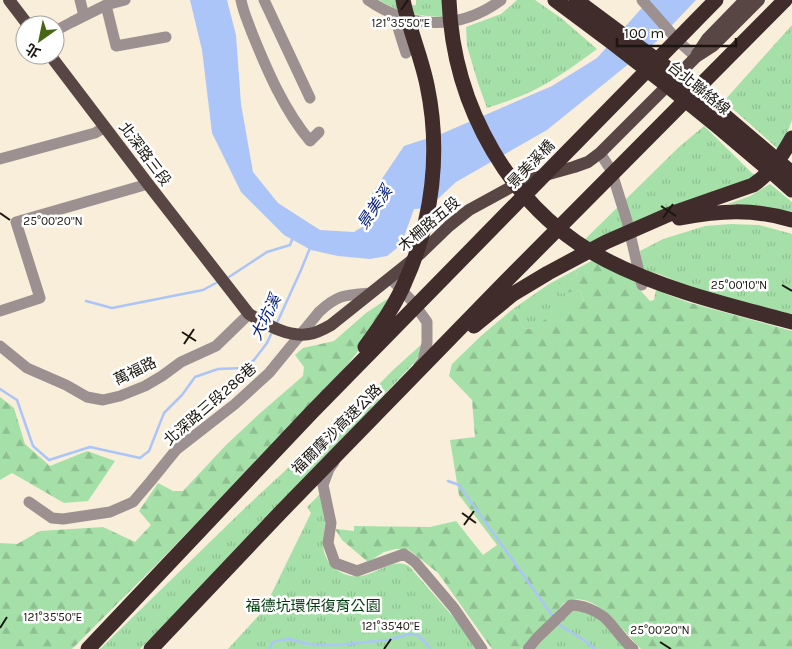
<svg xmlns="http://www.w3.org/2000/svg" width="792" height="649" font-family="Karla,'Noto Sans TC',sans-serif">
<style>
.grass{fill:url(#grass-tufts)}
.forest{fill:url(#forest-firs)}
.water{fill:#acc5f8}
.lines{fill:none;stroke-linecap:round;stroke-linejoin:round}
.stream{stroke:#acc5f8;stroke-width:2.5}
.minor{stroke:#9c9190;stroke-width:11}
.major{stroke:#584645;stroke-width:12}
.highway{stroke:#3f2c2b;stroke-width:15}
.ticks{fill:none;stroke:#1b1710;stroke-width:2}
.labels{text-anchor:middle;stroke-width:5;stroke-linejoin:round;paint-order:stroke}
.street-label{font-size:15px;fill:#1b1710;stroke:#fff}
.park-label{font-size:15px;fill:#003c0d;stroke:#fff}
.water-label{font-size:16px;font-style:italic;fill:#021b78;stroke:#fff}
.ticks-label{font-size:12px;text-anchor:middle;fill:#1b1710;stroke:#fff;stroke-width:5;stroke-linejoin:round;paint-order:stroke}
</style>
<defs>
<pattern id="grass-tufts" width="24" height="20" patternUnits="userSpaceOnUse" patternTransform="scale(1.25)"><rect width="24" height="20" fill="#a6e0a9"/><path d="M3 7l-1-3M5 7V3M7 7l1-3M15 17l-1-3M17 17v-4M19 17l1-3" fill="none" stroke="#8ebf90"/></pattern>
<pattern id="forest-firs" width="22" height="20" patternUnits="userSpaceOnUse" patternTransform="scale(1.25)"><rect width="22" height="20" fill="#a6e0a9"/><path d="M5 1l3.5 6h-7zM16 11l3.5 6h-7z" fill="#8ebf90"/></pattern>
</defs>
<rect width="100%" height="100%" fill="#f8eeda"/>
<!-- grass -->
<path class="grass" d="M379 0H398L399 6 416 5V0H444L446 17C423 17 399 13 379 0Z
M517 0H535L561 18 597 49C578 63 559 77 538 88 522 97 504 102 487 108L478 83 467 46 466 27 501 14Z
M792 25V120L789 128 778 149 724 101Z
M704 126 752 173 757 176 572 252 678 148Z
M770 184 792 202V214L758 206 728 204 750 196Z
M731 224 759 225 792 234V314L751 306 683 284 659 274 643 270 640 251 663 239 705 226Z
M575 270 578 275 573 279 557 285 573 291 580 290 584 302 530 329 524 328 513 309 549 284Z
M423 343 421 353 414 363 208 581 140 649H100L247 506 301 456 345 419 392 371Z
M321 493C322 502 325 511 325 520 325 531 321 543 325 555 328 563 332 567 340 572 368 588 387 554 409 566L462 627 475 649H228L263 611 311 513 307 507Z
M573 610C597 611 612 632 628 649H535L547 635Z"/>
<!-- forest -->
<path class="forest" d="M595 259 633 278 640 290 650 301 654 300 656 290 687 302 792 331V649H641C623 632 593 586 564 603L521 649H492L438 573 408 549H396L384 552 368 562 342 540 335 529 354 531V526L430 527 456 521 483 555 497 545 459 495 450 440 475 437 472 400 449 376 452 364 482 335 513 309 524 328 530 329 571 303 584 302 580 290 561 294 557 284 573 279 578 275 575 270Z
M393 298 367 340 340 374 157 564 72 649H0V543L17 544 40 531 103 527 135 542 151 525 139 511 158 483 173 491H183L226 445 258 415 303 376 304 367 295 355 303 348 334 341 366 313 387 299Z
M0 397 14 408 25 444 50 466 87 451 115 461 88 501 64 503 12 473 0 480Z"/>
<!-- water -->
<path class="water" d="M190 0H227L236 35 241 104 253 172 278 203 320 230 354 232 365 225 369 198 404 146 419 141 441 134 552 86 597 58 649 0H696L657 41 547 130 456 182 428 208 414 209 401 245 387 256 370 259 338 256 311 250 284 235 241 192 212 133 202 50Z"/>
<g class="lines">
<!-- stream -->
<path class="stream" d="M229 277 267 252 290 245 293 237
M86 301 112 308 203 290 216 283
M276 325 301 270 310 248
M0 389 17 400 33 446 49 460 90 447 140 458 149 451 164 413 182 395 195 377 218 369 242 368 254 360 267 343 272 332
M448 481 459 485 552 615
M558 624 587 642 594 649
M270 649 272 643 276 641 282 640 290 639 303 643 317 645H337L387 640 410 634 417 635 424 641 431 649"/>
<!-- minor -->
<path class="minor" d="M80 0 84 16
M241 0C243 11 248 22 252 33 267 70 284 110 310 141L319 132
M264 0 310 98
M368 0C410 29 459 31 501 0
M642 0 679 42 696 57
M106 5 116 46 166 37
M394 15 406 53
M55 31 72 22 106 5 125 0
M600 153 611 170 627 221 642 285
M0 159 95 133 105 127
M390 278 412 301 427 322V343L423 361 419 366
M0 311 40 298 16 222 148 184
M0 346 27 368 66 385 87 397 103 400 120 396 145 386 162 376 181 362 216 346 249 314
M334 462 329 469 323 485 331 523 328 543 335 563 357 571 404 554 415 562 454 608 482 649
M29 502 52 518 63 519 110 512 133 502 150 482 176 450 235 404 269 373 319 312C338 294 346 295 371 293
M528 649 537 638 571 605C582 605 595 610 604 617 615 627 622 640 633 649"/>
<!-- major -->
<path class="major" d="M9 0 28 25
M697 54 707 39 745 0
M50 55 148 184 249 314C266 324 288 338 309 334 317 333 324 329 331 325L421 253 449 226 469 210 513 186 531 179 574 167 588 162 600 153 696 57 713 46 759 0"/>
<!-- highway -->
<path class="highway" d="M449 0C453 106 510 210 606 260 664 290 729 305 792 322
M555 0C637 60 716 123 792 190
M576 0 666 67 704 98 792 173
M679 218C719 211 752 208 792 220
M474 326 513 294 548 273 606 242 670 214 753 185C771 173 782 156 792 138
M365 347C380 327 395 306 405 282 433 220 441 151 427 85 421 56 409 29 403 0
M88 649 312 412 716 0
M151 649 279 514 503 284 785 0"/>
</g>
<!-- ticks -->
<path class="ticks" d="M401 10 408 0M661 206 676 216M0 213 10 220M663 218 673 204M782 285 792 291M182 332 196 341M184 344 194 329M462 513 476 523M464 525 474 511M0 628 7 617M660 642 671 649M384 649 391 639"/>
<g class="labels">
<!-- street labels -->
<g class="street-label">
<text transform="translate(699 88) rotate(39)" y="5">台北聯絡線</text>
<text transform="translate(145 154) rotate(53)" y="5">北深路三段</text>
<text transform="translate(531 164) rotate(-46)" y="5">景美溪橋</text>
<text transform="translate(429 224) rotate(-40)" y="5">木柵路五段</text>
<text transform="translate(135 371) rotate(-26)" y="5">萬福路</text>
<text transform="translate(210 404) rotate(-41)" y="5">北深路三段286巷</text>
<text transform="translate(337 429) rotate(-45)" y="5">福爾摩沙高速公路</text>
</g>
<!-- park labels -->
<g class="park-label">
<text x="313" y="611">福德坑環保復育公園</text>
</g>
<!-- water labels -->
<g class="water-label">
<text transform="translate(374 207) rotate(-56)" y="6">景美溪</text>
<text transform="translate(265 317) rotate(-64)" y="6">大坑溪</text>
</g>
</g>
<g class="ticks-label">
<text x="401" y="27">121°35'50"E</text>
<text x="53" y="225">25°00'20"N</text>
<text x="739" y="289">25°00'10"N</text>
<text x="53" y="621">121°35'50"E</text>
<text x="391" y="630">121°35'40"E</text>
<text x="660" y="634">25°00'20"N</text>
</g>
<!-- north arrow -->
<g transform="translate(40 40) rotate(213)"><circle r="24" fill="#ffffff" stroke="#a4a29f"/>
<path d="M0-4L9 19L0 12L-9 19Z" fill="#496517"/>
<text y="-8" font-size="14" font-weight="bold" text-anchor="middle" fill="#1b1710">北</text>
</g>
<!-- scale -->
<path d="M617 38v8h119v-8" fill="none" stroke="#1b1710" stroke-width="2.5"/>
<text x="624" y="38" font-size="15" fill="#1b1710" stroke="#ffffff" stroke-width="4" paint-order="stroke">100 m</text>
</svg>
